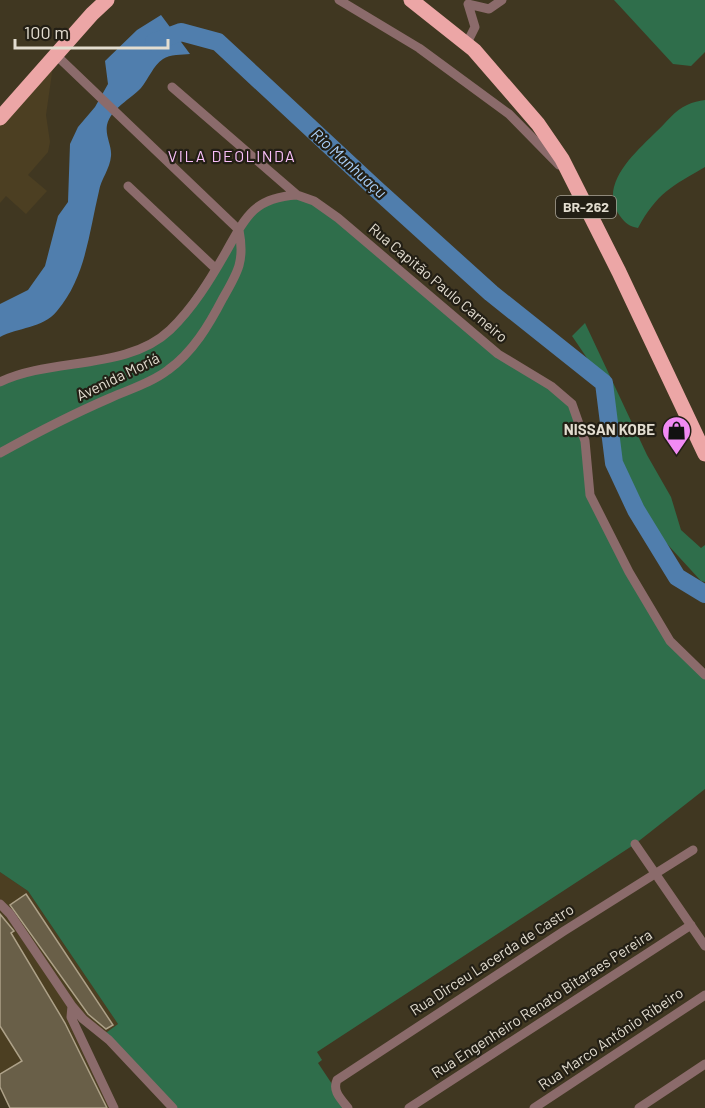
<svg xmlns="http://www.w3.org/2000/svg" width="705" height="1108" font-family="Barlow,sans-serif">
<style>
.built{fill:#4c3f22}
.green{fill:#2f6e4b}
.water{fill:#507ead}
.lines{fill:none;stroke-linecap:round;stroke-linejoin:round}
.river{stroke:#507ead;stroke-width:18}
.building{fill:#695f48;stroke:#ada188;stroke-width:1.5}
.minor{stroke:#8b6b6b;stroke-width:9}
.trunk{stroke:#eca6a6;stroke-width:15}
.labels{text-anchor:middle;stroke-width:4.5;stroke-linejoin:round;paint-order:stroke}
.shield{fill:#231f15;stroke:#a9a498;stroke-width:1.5}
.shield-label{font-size:14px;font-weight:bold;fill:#e3ddd0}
.street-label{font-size:15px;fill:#e3ddd0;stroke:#231f15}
.poi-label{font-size:15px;font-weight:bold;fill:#e3ddd0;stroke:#231f15;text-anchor:end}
.neighbourhood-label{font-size:16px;letter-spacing:1.5px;fill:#f9bff9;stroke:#231f15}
.water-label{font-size:16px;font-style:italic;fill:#a9cff9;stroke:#231f15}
</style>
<rect width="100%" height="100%" fill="#403721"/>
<!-- built -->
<path class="built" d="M56 45 46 115 50 142 48 152 28 175 47 191 26 214 6 196 0 203V110Z
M0 872 28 891 118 1024 103 1035 72 1007 114 1108H10L0 1087Z"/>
<!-- green -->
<path class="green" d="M614 0H705V52L691 66 673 64Z
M705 100V167C672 186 657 193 638 228 629 226 626 224 620 216 597 185 636 152 656 132 666 123 675 110 687 105 693 102 699 101 705 100Z
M283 196 314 201 442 308 572 404 585 441 590 495 670 641 705 675V789L635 844 317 1052 322 1060 318 1063 348 1108H173L103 1035 118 1024 28 891 0 872V382L121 355 168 332 254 210Z
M585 323 647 455 671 497 681 530 701 548 705 545V582L701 581 636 510 614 463 604 383 572 336Z"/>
<!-- water -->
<path class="water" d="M161 15 190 54C182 55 170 54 163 59 153 66 149 78 141 88 131 99 111 108 107 125 105 136 112 146 111 156 110 169 101 179 99 191 89 232 86 277 57 311 42 329 18 327 0 337V304L28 290 45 266 58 216 68 202 70 144 78 127 95 107 108 84 105 61 137 30Z"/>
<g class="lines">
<!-- river -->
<path class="river" d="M154 42 181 32 218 42 375 188 491 293 604 383 614 463 636 510 677 577 705 594"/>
</g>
<!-- building -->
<path class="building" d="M26 894 113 1025 106 1029 88 1014 10 905Z
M0 914 14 931 11 933 65 1023 107 1108H10L0 1087V1074L22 1061 0 1026Z"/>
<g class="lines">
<!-- minor -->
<path class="minor" d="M339 0 419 48 509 114 559 165
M468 4 489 9 502 0
M467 43 475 27 468 4
M172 87 297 195 314 201 338 218 498 354 551 386 572 404 585 441 590 495 629 572 670 641 705 675
M128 186 216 269
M0 382C51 357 127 371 170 330 193 308 210 280 226 252 234 238 242 221 254 210 266 199 281 196 297 195
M0 453C36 433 73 414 110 398 130 389 151 383 168 370 193 352 209 325 223 298 238 272 245 261 239 230L56 55
M635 844 705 946
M0 904 10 914 72 1006 83 1019 109 1040 173 1108
M72 1006 71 1017 114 1108
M348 1108C341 1099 332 1091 337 1080L564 931 693 850
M409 1108 691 925
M534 1108 705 995
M639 1108 705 1064"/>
<!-- trunk -->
<path class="trunk" d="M411 0 474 50 538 124 562 159 619 272 705 454
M0 118 92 14 107 0"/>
</g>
<!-- icons -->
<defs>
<symbol id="shop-pin" viewBox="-11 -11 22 30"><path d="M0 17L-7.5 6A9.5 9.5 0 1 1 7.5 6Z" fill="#f18af4" stroke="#231f15"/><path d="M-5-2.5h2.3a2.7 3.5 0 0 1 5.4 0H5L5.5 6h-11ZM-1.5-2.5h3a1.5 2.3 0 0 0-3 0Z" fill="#111"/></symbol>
</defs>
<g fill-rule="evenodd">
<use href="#shop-pin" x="660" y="414" width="33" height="45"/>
</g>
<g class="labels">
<!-- shield labels -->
<rect class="shield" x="556" y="196" width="60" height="22" rx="4.5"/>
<g class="shield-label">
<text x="586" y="212">BR-262</text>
</g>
<!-- street labels -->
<g class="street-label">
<text transform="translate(438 283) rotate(40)" y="5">Rua Capitão Paulo Carneiro</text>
<text transform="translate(118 377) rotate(-26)" y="5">Avenida Moriá</text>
<text transform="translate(492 960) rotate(-33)" y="5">Rua Dirceu Lacerda de Castro</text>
<text transform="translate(542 1004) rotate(-33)" y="5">Rua Engenheiro Renato Bitaraes Pereira</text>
<text transform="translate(611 1039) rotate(-34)" y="5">Rua Marco Antônio Ribeiro</text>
</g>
<!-- poi labels -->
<g class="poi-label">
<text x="655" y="435">NISSAN KOBE</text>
</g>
<!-- neighbourhood labels -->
<g class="neighbourhood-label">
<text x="232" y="162">VILA DEOLINDA</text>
</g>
<!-- water labels -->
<g class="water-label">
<text transform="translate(349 163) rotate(42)" y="6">Rio Manhuaçu</text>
</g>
</g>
<!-- scale -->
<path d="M15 39v9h153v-9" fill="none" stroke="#e3ddd0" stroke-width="3"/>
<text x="24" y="39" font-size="18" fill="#e3ddd0" stroke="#231f15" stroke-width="4.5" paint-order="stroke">100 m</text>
</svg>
